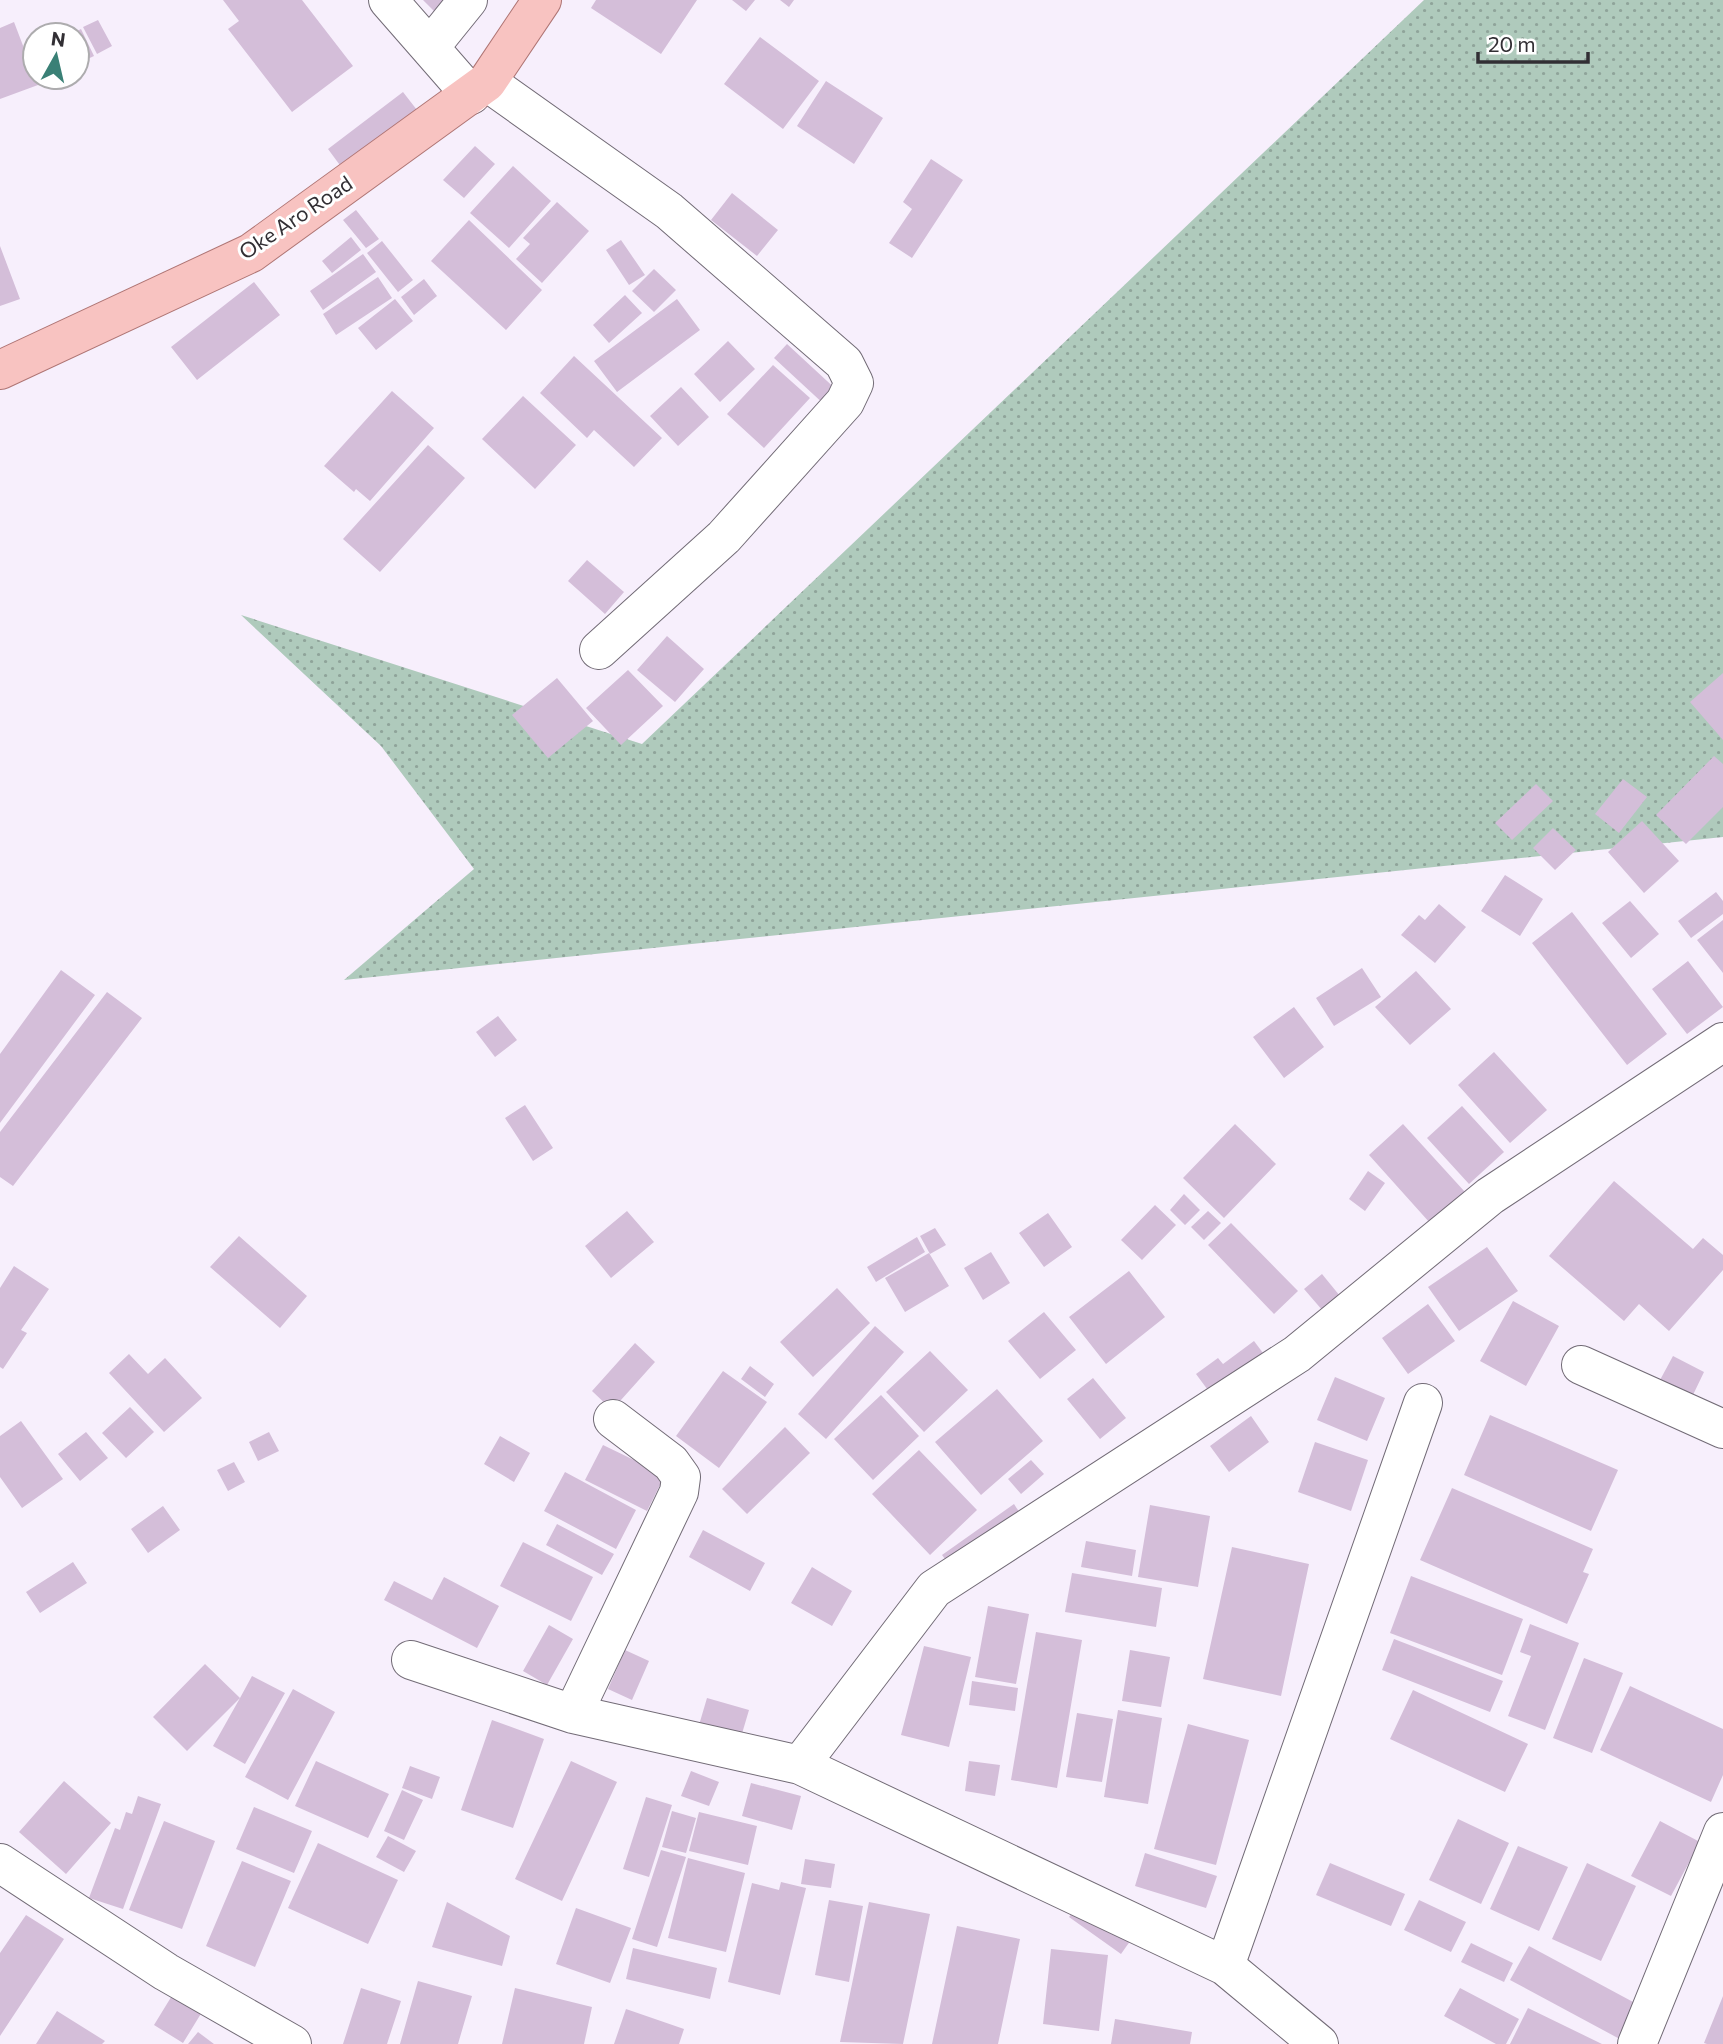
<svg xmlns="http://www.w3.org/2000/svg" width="1723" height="2044" font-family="Commissioner,sans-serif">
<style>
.grass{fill:url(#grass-dots)}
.building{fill:#d4bed9}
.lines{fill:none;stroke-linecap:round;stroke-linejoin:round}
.minor-casing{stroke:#726b76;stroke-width:40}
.major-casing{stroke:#af7574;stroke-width:40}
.minor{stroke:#fff;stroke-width:38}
.major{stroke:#f8c3c1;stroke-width:38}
.labels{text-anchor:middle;stroke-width:6;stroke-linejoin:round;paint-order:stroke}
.street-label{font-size:21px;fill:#322f34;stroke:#fff}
</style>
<defs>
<pattern id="grass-dots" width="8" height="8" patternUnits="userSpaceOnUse" patternTransform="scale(1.75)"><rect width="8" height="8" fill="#afcabc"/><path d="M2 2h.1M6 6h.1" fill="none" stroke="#8fa49a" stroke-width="1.8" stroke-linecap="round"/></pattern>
</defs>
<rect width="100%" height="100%" fill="#f7effc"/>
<!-- grass -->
<path class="grass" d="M1424 0H1723V837L344 980 474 869 381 746 241 615 642 744Z"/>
<!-- building -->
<path class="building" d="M223 0H302L353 66 292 112 228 29 239 21Z
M423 0H452L438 15Z
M596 0H697L661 54 591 8Z
M732 0H755L746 11Z
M780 0H794L789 7Z
M98 20 112 46 97 54 83 27Z
M14 22 38 85 0 99V28Z
M81 29 94 56 77 64V35H69Z
M760 37 819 81 783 129 724 84Z
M826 81 883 118 854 164 797 126Z
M403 92 417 110 342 168 328 149Z
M475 146 495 164 464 198 443 180Z
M931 159 963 180 912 258 889 243 912 209 903 202Z
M513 166 551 201 509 248 470 213Z
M732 193 778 230 757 256 711 220Z
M557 202 589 231 542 283 516 259 530 244 523 238Z
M356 210 379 239 366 248 343 220Z
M469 220 542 290 506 330 431 261Z
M351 237 361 250 332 273 322 261Z
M621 240 645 275 629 285 606 250Z
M382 241 413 280 398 292 367 253Z
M0 246 20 299 0 306Z
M363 254 376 272 323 310 310 291Z
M654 269 676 290 654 312 632 291Z
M378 277 392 298 336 335 323 314Z
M424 279 437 296 414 315 401 297Z
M254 282 280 315 197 380 171 347Z
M625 295 642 313 609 343 593 325Z
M395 299 413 321 376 350 358 328Z
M677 299 700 330 617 392 594 361Z
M728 341 755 369 720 402 694 374Z
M787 344 840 393 827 407 774 358Z
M574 356 662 438 634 467 594 430 587 438 540 393Z
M773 365 810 398 764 448 727 414Z
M681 387 709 417 678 446 650 416Z
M392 391 434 428 370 501 356 489 354 492 324 466Z
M523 396 576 445 535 489 482 439Z
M428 445 465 478 380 572 343 539Z
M587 560 624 592 605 614 568 581Z
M667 636 704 669 675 702 637 670Z
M628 670 663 706 621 745 586 708Z
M1723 673V740L1690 702Z
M557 678 593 721 548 758 512 715Z
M1714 756 1723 764V807L1686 844 1656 815Z
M1623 779 1647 797 1619 833 1595 814Z
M1536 784 1553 801 1512 840 1495 823Z
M1642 821 1679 861 1644 893 1608 852Z
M1553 828 1576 850 1555 870 1533 848Z
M1505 875 1543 899 1520 936 1481 911Z
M1716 892 1723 901V914L1691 938 1678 921Z
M1630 901 1659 934 1631 958 1602 923Z
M1439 904 1466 927 1435 963 1401 935 1419 915 1425 920Z
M1572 912 1667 1034 1627 1065 1532 943Z
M1723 920V973L1697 940Z
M1688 961 1723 1007 1687 1034 1652 989Z
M1362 968 1381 997 1334 1026 1316 998Z
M61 970 95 995 0 1123V1054Z
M1416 971 1451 1009 1410 1045 1375 1007Z
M107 992 142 1018 13 1186 0 1177V1132Z
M1294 1007 1324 1047 1284 1078 1253 1037Z
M498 1016 517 1040 495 1057 476 1032Z
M1494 1052 1547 1110 1510 1143 1458 1085Z
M525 1105 553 1148 533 1161 505 1118Z
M1462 1106 1504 1152 1469 1184 1427 1138Z
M1235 1124 1276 1164 1224 1218 1183 1178Z
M1403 1124 1465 1192 1430 1223 1369 1155Z
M1368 1171 1385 1183 1365 1211 1349 1199Z
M1614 1181 1693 1249 1703 1238 1723 1255V1270L1669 1331 1639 1304 1624 1321 1549 1256Z
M1184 1194 1200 1210 1185 1225 1170 1210Z
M1155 1205 1176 1225 1142 1260 1121 1240Z
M627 1211 654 1242 611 1278 585 1246Z
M1208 1211 1221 1223 1204 1240 1191 1227Z
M1048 1213 1072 1247 1044 1267 1019 1233Z
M1231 1223 1298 1291 1274 1314 1208 1245Z
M935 1228 946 1245 930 1254 920 1236Z
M239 1236 307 1296 280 1328 210 1267Z
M917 1237 925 1252 876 1282 867 1267Z
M1487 1247 1518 1291 1459 1331 1428 1287Z
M991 1252 1010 1283 983 1300 964 1268Z
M929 1253 949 1286 905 1312 885 1278Z
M14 1266 49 1289 21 1330 27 1333 3 1369 0 1367V1288Z
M1129 1271 1165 1317 1106 1364 1069 1317Z
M1322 1274 1340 1296 1323 1311 1304 1289Z
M837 1288 870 1323 813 1377 780 1342Z
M1513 1301 1559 1326 1526 1386 1480 1361Z
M1428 1304 1455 1341 1408 1374 1382 1338Z
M1044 1312 1076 1350 1040 1379 1008 1341Z
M875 1326 904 1352 826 1439 798 1414Z
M1254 1341 1269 1361 1216 1401 1196 1374 1218 1358 1223 1364Z
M635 1343 655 1362 612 1410 592 1391Z
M930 1351 968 1390 924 1432 886 1392Z
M129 1354 148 1374 165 1358 202 1398 164 1432 109 1373Z
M1673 1356 1704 1372 1692 1397 1660 1380Z
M750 1366 774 1384 765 1397 741 1379Z
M723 1371 767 1402 719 1468 676 1436Z
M1335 1377 1385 1398 1367 1441 1317 1420Z
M1093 1378 1126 1418 1100 1439 1067 1399Z
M997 1389 1043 1441 981 1495 935 1442Z
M881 1395 919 1436 873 1480 834 1439Z
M130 1407 154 1432 126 1458 102 1433Z
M1490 1415 1618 1470 1591 1531 1464 1475Z
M1251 1416 1269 1442 1229 1472 1210 1446Z
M21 1421 63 1479 22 1508 0 1477V1436Z
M785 1427 810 1453 747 1514 722 1489Z
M86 1432 108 1458 80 1481 58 1454Z
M269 1432 279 1451 258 1461 249 1442Z
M500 1436 530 1453 514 1482 484 1464Z
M1315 1442 1368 1460 1351 1511 1298 1492Z
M603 1445 665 1475 647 1511 585 1480Z
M919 1450 977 1510 930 1555 872 1494Z
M1031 1460 1044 1474 1021 1494 1008 1479Z
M234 1462 245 1482 228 1491 217 1470Z
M565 1472 636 1510 616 1549 544 1511Z
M1452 1488 1593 1549 1583 1572 1589 1574 1567 1624 1420 1560Z
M1014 1504 1025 1521 954 1571 942 1555Z
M1150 1505 1210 1516 1198 1587 1138 1577Z
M163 1506 180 1530 148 1553 131 1529Z
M557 1524 614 1554 602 1575 546 1545Z
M703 1530 765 1563 750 1591 689 1557Z
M1086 1541 1136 1550 1132 1576 1081 1567Z
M523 1542 593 1577 571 1621 500 1586Z
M1232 1547 1309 1564 1281 1696 1203 1679Z
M73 1562 87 1583 40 1613 26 1592Z
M812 1567 852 1591 832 1626 791 1603Z
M1072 1573 1162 1588 1156 1627 1065 1612Z
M1411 1576 1523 1619 1502 1675 1390 1633Z
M444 1577 499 1606 477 1648 384 1600 394 1581 432 1600Z
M988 1606 1029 1614 1016 1684 975 1677Z
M1530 1624 1579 1643 1545 1730 1508 1716 1531 1656 1520 1652Z
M549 1625 573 1639 547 1685 523 1671Z
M1036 1632 1082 1640 1057 1788 1011 1780Z
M1394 1639 1503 1681 1490 1712 1382 1670Z
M924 1646 971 1657 949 1747 901 1735Z
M625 1650 649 1661 632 1700 608 1689Z
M1130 1650 1170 1657 1161 1707 1122 1701Z
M1584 1658 1623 1673 1592 1753 1553 1738Z
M205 1664 240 1698 252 1676 285 1693 245 1764 213 1746 240 1698 187 1751 153 1717Z
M972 1681 1018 1688 1015 1711 969 1705Z
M1630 1686 1723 1729V1775L1711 1802 1600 1750Z
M293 1689 335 1712 288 1800 245 1777Z
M1413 1690 1528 1744 1505 1792 1390 1739Z
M707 1698 749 1710 741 1737 699 1725Z
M1118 1710 1162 1718 1148 1804 1104 1797Z
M1077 1713 1113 1719 1102 1782 1066 1777Z
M492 1720 544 1739 513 1828 461 1810Z
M1188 1724 1249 1740 1216 1865 1154 1849Z
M316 1761 389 1794 368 1838 295 1806Z
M571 1761 617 1782 562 1901 515 1879Z
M969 1761 1000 1765 995 1796 965 1791Z
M410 1766 440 1777 432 1799 402 1788Z
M691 1771 719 1782 709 1806 681 1796Z
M64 1781 111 1823 66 1874 19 1832Z
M751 1783 801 1796 792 1830 742 1816Z
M402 1790 423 1800 404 1840 384 1831Z
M138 1796 161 1804 123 1909 89 1898 115 1828 120 1830 126 1812 132 1814Z
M646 1797 672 1805 649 1877 623 1869Z
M254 1807 312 1831 294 1873 236 1849Z
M672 1811 696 1818 686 1853 662 1847Z
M699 1812 757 1826 748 1865 689 1851Z
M1458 1819 1509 1843 1481 1904 1429 1880Z
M164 1821 215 1841 182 1929 129 1910Z
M1660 1821 1700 1842 1671 1896 1631 1876Z
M388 1836 416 1851 404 1872 376 1857Z
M318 1843 398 1880 368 1944 288 1908Z
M1518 1846 1568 1867 1539 1931 1490 1909Z
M661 1850 686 1857 657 1947 632 1939Z
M1145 1853 1217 1876 1206 1908 1135 1886Z
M688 1858 745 1873 726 1952 668 1938Z
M805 1859 835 1864 831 1888 801 1884Z
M242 1861 291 1881 255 1967 206 1946Z
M1330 1863 1405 1894 1391 1926 1316 1895Z
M1587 1863 1636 1886 1601 1961 1552 1939Z
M781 1882 806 1888 780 1995 728 1982 752 1883 779 1890Z
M829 1900 863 1906 849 1982 815 1975Z
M1082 1900 1133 1937 1121 1954 1069 1917Z
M1419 1900 1466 1922 1451 1952 1404 1930Z
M447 1902 510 1936 502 1966 432 1947Z
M869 1902 930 1914 903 2044 840 2042Z
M576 1908 631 1928 610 1983 556 1964Z
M26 1915 64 1939 0 2036V1953Z
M957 1926 1020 1939 998 2044H932Z
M1471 1943 1513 1963 1504 1982 1461 1962Z
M1529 1946 1648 2010 1629 2044 1510 1980Z
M633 1948 717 1968 710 1999 626 1979Z
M1051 1949 1108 1955 1099 2031 1043 2024Z
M418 1981 472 1996 458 2044H400Z
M361 1988 401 2001 387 2044H343Z
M515 1988 592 2007 584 2044H502Z
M1460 1988 1519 2019 1506 2044H1496L1444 2016Z
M173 1994 202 2012 183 2043 154 2025Z
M1723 1996V2044H1707L1704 2043Z
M1528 2008 1602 2044H1510Z
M626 2009 684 2029 679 2044H614Z
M57 2011 105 2041 102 2044H36Z
M1115 2019 1192 2032 1190 2044H1111Z
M198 2032 214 2044H188Z"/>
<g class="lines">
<defs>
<path id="minor" d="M388 0 471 95
M430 47 468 0
M487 82 669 211 844 363 854 383 845 402 724 537 599 650
M1581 1365 1723 1429
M411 1660 573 1714 800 1765 1225 1966 1319 2044
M573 1714 679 1492 681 1477 671 1463 613 1419
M800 1765 934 1589 1297 1354 1490 1196 1723 1042
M0 1863 166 1972 292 2044
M1225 1966 1423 1403
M1637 2044 1723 1832"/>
<path id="major" d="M0 370 251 253 487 82 542 0"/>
</defs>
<!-- minor casing -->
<use href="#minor" class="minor-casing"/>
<!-- major casing -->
<use href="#major" class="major-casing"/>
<!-- minor -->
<use href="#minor" class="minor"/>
<!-- major -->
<use href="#major" class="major"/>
</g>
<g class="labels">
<!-- street labels -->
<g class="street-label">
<text transform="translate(296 218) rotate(-34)" y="7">Oke Aro Road</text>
</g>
</g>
<!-- north arrow -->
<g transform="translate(56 56) rotate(8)"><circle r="33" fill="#ffffff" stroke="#adacae" stroke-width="2"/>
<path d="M0-5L12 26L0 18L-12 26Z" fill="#3a8076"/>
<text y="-10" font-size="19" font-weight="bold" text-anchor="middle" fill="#322f34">N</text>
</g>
<!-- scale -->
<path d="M1478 52v10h110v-10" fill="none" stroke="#322f34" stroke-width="3.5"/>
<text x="1488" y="52" font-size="21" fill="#322f34" stroke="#ffffff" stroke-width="5" paint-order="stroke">20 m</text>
</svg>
